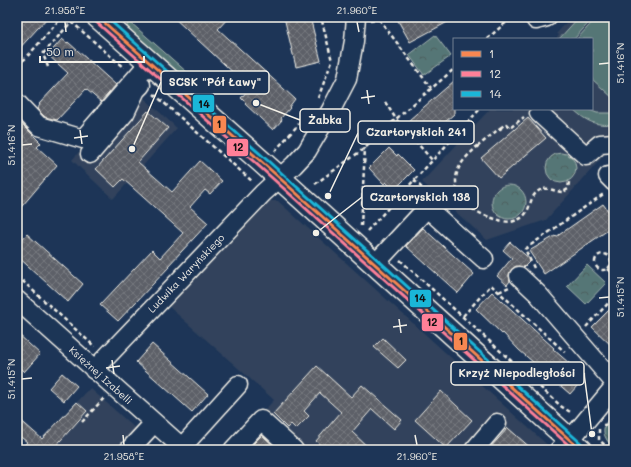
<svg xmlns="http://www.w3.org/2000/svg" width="631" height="467" font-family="Mali,sans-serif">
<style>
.built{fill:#30425c}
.green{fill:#547676;stroke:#a4b4af}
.forest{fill:url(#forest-crowns);stroke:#a4b4af}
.building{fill:url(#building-cross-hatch);stroke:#f4f1e8}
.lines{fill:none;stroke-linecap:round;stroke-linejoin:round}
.minor-casing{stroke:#f4f1e8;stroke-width:21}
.major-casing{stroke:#f4f1e8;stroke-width:25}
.path{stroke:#f4f1e8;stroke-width:2.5;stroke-dasharray:4 3;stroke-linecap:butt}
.minor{stroke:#1d3557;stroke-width:18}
.major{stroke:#1d3557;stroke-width:22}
.bus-1-casing{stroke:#1d3557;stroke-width:6}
.bus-2-casing{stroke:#1d3557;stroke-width:6}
.bus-3-casing{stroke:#1d3557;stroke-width:6}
.bus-1{stroke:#f88751;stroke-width:3}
.bus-2{stroke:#ff8098;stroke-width:3}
.bus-3{stroke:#1ab6d8;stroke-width:3}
.ticks{fill:none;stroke:#f4f1e8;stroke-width:1.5}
.labels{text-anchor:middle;stroke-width:3.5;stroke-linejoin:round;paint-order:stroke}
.street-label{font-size:10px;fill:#f4f1e8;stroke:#1d3557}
.leader{fill:none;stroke:#f4f1e8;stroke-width:1.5}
.callout-dot{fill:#f4f1e8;stroke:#1d3557;stroke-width:1.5}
.callout{fill:#1d3557;stroke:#f4f1e8;stroke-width:1.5}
.callout-label{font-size:11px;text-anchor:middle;font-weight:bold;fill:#f4f1e8}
.line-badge{stroke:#1d3557;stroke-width:1.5}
.pale-badge-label{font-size:11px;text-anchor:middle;font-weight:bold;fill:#111}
.neatline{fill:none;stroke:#f4f1e8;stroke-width:1.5}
.ticks-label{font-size:10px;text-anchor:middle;fill:#f4f1e8}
</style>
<defs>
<pattern id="forest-crowns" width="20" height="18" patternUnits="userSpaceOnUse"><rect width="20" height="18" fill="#547676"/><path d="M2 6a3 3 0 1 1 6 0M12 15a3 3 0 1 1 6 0" fill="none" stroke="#4e5f5e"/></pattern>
<pattern id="building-cross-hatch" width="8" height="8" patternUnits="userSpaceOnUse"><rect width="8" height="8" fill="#5d6168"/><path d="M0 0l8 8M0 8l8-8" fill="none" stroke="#75787e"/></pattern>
</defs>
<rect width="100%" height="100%" fill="#1d3557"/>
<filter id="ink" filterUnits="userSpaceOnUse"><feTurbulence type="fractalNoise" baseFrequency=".025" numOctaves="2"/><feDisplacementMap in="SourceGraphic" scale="8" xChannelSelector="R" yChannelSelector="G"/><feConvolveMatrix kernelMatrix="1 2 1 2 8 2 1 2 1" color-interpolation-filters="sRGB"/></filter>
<g filter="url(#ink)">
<!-- built -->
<path class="built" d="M571 17H614V153L610 149 546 220 487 240 422 182 490 109H592V39H556L559 35 557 33Z
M133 88 177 128 113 199 72 160Z
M269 201H278L553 450H226L274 400 168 306Z
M90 388 136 429 116 450H33Z"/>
<!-- green -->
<path class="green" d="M579 17H594L574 39H559Z
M597 17H614V99L592 79V39H577Z
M130 22 214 96 209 101 127 27V25Z
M573 109H587L597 113H614V124C595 126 587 122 573 109Z"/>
<!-- forest -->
<path class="forest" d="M435 35 451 56 424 75 409 55Z
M546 168a15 15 0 1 1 30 0a15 15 0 1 1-30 0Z
M492 202a17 17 0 1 1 34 0a17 17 0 1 1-34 0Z
M587 265 606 283 586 304 567 286Z
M614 412V448C600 435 601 426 614 412Z"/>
<!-- building -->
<path class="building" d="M17 17H48L17 51Z
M173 17H229L218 29 295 99 289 107 290 108 281 118 282 120 273 130 245 104 246 103 241 98 250 88Z
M284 17H310L321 61 296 67Z
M396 17H457L410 42Z
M62 39 67 43 68 42 116 85 101 102 86 89 57 120 45 117 37 109 40 105 39 104 68 73 48 55Z
M454 81V114L426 139 409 120Z
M148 111 168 128 138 162 172 192 200 161 222 181 210 194 205 190 190 207 208 223 168 266 169 267 118 321 100 305 152 250 160 258 183 233 123 179 115 187 96 169Z
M528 118 546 138 499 178 481 158Z
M17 119 41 143 37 147 57 165 17 212Z
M389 148 397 156 398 154 414 170 394 190 386 182 384 184 369 168Z
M603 204 614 219V226L544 274 529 251 555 236 556 237Z
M423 228 474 274 458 293 406 246Z
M27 234 83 284 68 302 17 256V245Z
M510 242 531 260 524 267 516 266 512 269 509 274 510 281 507 285 497 276 512 258 503 250Z
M492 292 554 348 553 349 585 377 570 394 519 350 503 333 502 334 476 309Z
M614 305V348L592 327Z
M17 333 40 354 24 372 17 365Z
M383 338 406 360 398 368 374 347Z
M152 344 208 394 192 412 136 362Z
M317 366 351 397 362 385 402 420 394 429 372 409 352 432 371 450H326L316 441 341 412 320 393 304 411 309 416 296 429 291 424 287 428 273 414Z
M62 373 77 386 64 401 49 388Z
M441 391 472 420 446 448 415 420Z
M77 402 87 411 52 450 45 445 40 450H20L27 442 17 434V417L42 439Z
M508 428 533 450H488Z
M262 435 278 450H247Z"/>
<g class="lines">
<defs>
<path id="minor" d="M534 17 536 20 547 17
M17 103 39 126 83 139 150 62
M539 113 586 156 600 144 614 143
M90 154 125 113 136 90 141 85
M608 176 614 182
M375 264 427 208 484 259
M519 276 538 294 614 382
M17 300 185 450
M94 370 263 193 294 165 307 151 331 110 347 79 354 41 356 17
M182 447 238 385
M129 450 154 423
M233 450 261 420 294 450
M474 450 497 423
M559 450 570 440 614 387"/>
<path id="major" d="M98 17 264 164 581 450"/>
</defs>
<!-- minor casing -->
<use href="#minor" class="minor-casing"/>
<!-- major casing -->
<use href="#major" class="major-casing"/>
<!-- path -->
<path class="path" d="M66 17 124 68
M379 19 431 88
M370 20 379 19 382 17
M487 39 504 24 516 17
M17 65 26 58 62 17
M48 67 43 54 71 22
M154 94 253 182
M318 98 332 61 321 17
M385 102 396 119 454 69
M500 128 506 124 510 128 524 117
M461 130 477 147C467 156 457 165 456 179 455 203 479 215 499 220 503 221 509 223 514 221 534 216 526 197 540 190 547 186 555 192 563 192L568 189 569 182
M477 147 500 128 502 130
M275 151 312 109
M414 180 426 192
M315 184 365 148 396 119 432 160
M361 226 365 148
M367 231 480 109
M595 262a8 8 0 1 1 16 0a8 8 0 1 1-16 0Z
M400 260 562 407 572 413
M534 268 525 249 605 193
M608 269 614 274
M17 276 95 347
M499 292 509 287
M463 316 491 285 565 352
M586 327 614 297
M82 422 104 398
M603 425 614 424
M599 429V440L611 450"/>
<!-- minor -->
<use href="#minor" class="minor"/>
<!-- major -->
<use href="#major" class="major"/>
<defs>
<path id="bus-1" d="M98 17 264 164 581 450"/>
<path id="bus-2" d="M95 21 261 168 574 450"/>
<path id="bus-3" d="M106 17 267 160 584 446"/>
</defs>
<!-- bus-1 casing -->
<use href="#bus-1" class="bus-1-casing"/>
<!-- bus-2 casing -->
<use href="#bus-2" class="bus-2-casing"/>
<!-- bus-3 casing -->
<use href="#bus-3" class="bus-3-casing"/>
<!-- bus-1 -->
<use href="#bus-1" class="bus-1"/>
<!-- bus-2 -->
<use href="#bus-2" class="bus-2"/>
<!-- bus-3 -->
<use href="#bus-3" class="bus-3"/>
</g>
</g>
<!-- ticks -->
<path class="ticks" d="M65 22 66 32M357 22 359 32M599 64 609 63M367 90 369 104M361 98 375 96M80 130 82 144M74 138 88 136M22 145 32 144M599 298 609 297M399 319 401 333M393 327 407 325M112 360 114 374M106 368 120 366M22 379 32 378M123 435 124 445M415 435 417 445"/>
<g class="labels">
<!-- street labels -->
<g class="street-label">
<text transform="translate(186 273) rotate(-46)" y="4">Ludwika Waryńskiego</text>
<text transform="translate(101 375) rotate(42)" y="4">Księżnej Izabelli</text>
</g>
</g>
<!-- callouts -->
<path class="leader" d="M132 149L161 82M256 103L300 120M328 196L358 133M316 233L362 197M592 434L584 373"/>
<g class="callout-dot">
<circle cx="132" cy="149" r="4"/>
<circle cx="256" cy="103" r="4"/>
<circle cx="328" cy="196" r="4"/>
<circle cx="316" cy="233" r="4"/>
<circle cx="592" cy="434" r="4"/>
</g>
<g class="callout">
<rect x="161" y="71" width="108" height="23" rx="4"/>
<rect x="300" y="109" width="50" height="23" rx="4"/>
<rect x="358" y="121" width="116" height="23" rx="4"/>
<rect x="362" y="186" width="116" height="23" rx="4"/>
<rect x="451" y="362" width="133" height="23" rx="4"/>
</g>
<g class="callout-label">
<text x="215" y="86">SCSK "Pół Ławy"</text>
<text x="325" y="124">Żabka</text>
<text x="416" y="136">Czartoryskich 241</text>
<text x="420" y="201">Czartoryskich 138</text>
<text x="517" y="377">Krzyż Niepodległości</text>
</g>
<g class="line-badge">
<rect x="192" y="94" width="23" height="19" rx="4" fill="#1ab6d8"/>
<rect x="212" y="115" width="15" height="19" rx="4" fill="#f88751"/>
<rect x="226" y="138" width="23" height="19" rx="4" fill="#ff8098"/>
<rect x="409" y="289" width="23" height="19" rx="4" fill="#1ab6d8"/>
<rect x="421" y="313" width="23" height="19" rx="4" fill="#ff8098"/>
<rect x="453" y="332" width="15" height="19" rx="4" fill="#f88751"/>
</g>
<g class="pale-badge-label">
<text x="204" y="108">14</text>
<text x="219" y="128">1</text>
<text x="238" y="151">12</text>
<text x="420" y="302">14</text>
<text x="432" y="326">12</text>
<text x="461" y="345">1</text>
</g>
<!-- margin -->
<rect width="631" height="467" fill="none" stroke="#1d3557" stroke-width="44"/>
<!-- legend -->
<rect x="453" y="38" width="140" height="72" fill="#1d3557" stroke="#738091"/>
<rect x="461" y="51" width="20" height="6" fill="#f88751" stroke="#738091"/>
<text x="489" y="58" font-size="12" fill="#f4f1e8">1</text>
<rect x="461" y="71" width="20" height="6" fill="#ff8098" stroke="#738091"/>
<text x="489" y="78" font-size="12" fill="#f4f1e8">12</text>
<rect x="461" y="91" width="20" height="6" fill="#1ab6d8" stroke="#738091"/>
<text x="489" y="98" font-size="12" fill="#f4f1e8">14</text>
<!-- scale -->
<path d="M40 56v6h104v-6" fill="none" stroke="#f4f1e8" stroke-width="2"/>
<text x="46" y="56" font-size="12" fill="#f4f1e8" stroke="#1d3557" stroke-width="3" paint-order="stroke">50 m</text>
<rect x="22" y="22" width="587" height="423" class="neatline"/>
<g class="ticks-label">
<text x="65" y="14">21.958°E</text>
<text x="357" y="14">21.960°E</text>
<text transform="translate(620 63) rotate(-90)" y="4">51.416°N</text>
<text transform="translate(11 145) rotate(-90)" y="4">51.416°N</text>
<text transform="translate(620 297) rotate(-90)" y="4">51.415°N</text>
<text transform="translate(11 379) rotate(-90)" y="4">51.415°N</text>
<text x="124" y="460">21.958°E</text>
<text x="417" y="460">21.960°E</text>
</g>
</svg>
